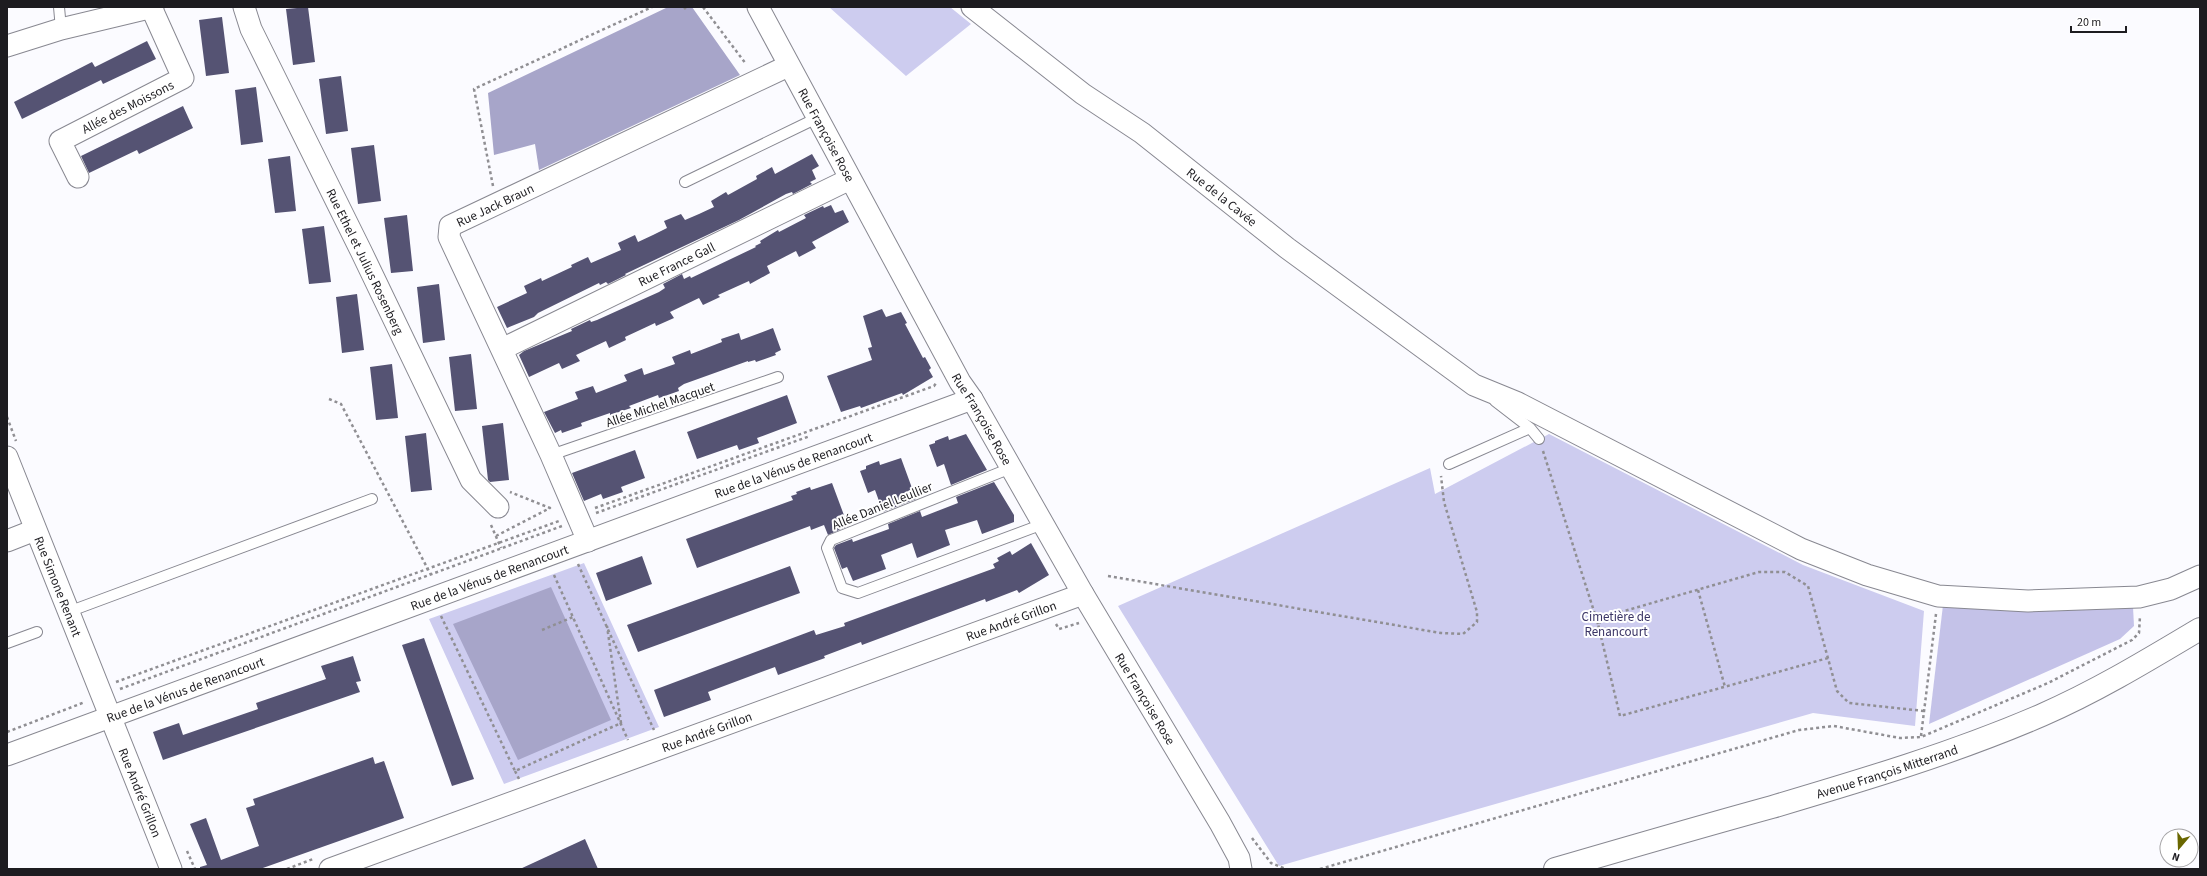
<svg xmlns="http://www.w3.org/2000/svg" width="2207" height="876" font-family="'Source Sans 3',sans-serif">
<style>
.green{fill:#cdccef}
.forest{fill:#c4c2e8}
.water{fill:#a7a5c9}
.building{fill:#555373}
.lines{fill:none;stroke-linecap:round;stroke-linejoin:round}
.lane-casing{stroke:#888891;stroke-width:12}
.street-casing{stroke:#888891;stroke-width:23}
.secondary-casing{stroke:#888891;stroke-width:24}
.path{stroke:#908f93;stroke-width:2.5;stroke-dasharray:3 3;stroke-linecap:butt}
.lane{stroke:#fff;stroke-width:10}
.street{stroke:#fff;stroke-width:21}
.secondary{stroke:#fff;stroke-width:22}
.labels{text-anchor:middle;stroke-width:4;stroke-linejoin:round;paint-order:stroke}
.street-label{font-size:13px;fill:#1d1c20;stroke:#fff}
.park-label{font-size:13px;fill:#3a3465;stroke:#fff}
</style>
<rect width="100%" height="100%" fill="#fbfbff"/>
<!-- green -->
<path class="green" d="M829 7H950L971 24 906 76Z
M1549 434 1803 565 1924 611 1915 726 1813 713 1279 866 1118 606 1430 468 1435 494Z
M584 563 659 727 504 784 429 619Z"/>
<!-- forest -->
<path class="forest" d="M1943 605 2133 607 2134 626 2120 639 1929 724Z"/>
<!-- water -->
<path class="water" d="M668 7H692L740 75 539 170 535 144 494 155 488 93Z
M551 587 611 720 518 760 453 624Z"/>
<!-- building -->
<path class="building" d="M308 7 315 62 293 65 286 9Z
M222 17 229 73 206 76 199 20Z
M147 41 156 59 103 84 101 80 22 119 14 102 92 62 95 67Z
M341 76 348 131 326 134 319 79Z
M256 87 263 142 241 145 235 90Z
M183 106 193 128 139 154 137 150 89 173 81 156Z
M374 145 381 201 358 204 351 148Z
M812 154 819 166 812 170 816 179 810 182 812 184 793 194 792 192 786 194 739 220 625 274 626 275 608 284 606 282 600 285 599 283 538 313 534 317 507 328 497 307 527 293 524 286 541 278 542 281 572 267 571 265 588 257 591 263 621 250 618 243 635 235 638 242 653 235 667 228 664 221 681 214 685 220 699 214 714 207 711 201 726 192 728 195 757 179 756 176 772 167 775 174Z
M290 156 296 211 275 213 268 159Z
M831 205 835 213 843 210 849 222 812 242 816 248 799 257 796 251 767 266 770 273 750 284 749 281 718 295 720 297 703 305 699 298 670 312 674 318 656 326 655 323 625 337 626 340 609 348 606 341 576 355 580 361 562 369 559 363 529 377 519 355 524 351 572 331 571 329 590 320 591 322 597 320 659 292 665 288 663 284 682 274 684 279 690 276 691 278 756 247 755 246 761 243 760 241 778 230 779 232 806 218 804 215 823 206 824 208Z
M407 215 413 271 391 273 384 218Z
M324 226 331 282 309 284 302 229Z
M439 284 445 340 423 343 417 287Z
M357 294 364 350 342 353 336 297Z
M882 309 886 317 901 312 907 323 905 324 923 358 925 357 931 368 929 370 933 377 903 395 902 393 861 408 860 406 841 412 827 376 872 360 868 348 872 347 863 316Z
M773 328 781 350 775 353 776 355 756 362 755 360 748 362V361L684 384 678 388 679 391 659 398 658 395 629 406 631 408 610 415V413L581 423 582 426 562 433 561 430 555 433 544 412 578 399 575 392 593 386 596 393 627 381 624 375 642 368 644 375 675 364 672 357 690 350 691 354 722 342 721 339 739 333 741 340Z
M471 354 477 409 455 411 449 357Z
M392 364 398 418 376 420 370 367Z
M787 395 797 423 757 438 759 443 739 450 737 445 697 459 687 432Z
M503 423 509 480 490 482 488 480 482 426Z
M426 433 432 490 411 492 405 436Z
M966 434 987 470 951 485 944 464 937 467 929 445 935 443V441L948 436 949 440Z
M635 450 645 478 621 487 623 492 603 499 601 494 584 501 572 473Z
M901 458 916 499 883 512 875 490 868 493 860 471 866 469V466L879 461 880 465Z
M994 482 1014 515V522L982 534 977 520 945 530 950 545 917 558 912 543 881 555 886 569 853 581 847 567 842 569 834 548 836 545 852 539 853 542 889 529 888 524 920 511 922 517 958 503 956 497Z
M832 483 848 526 828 535 824 525 811 530 810 526 697 568 686 539 793 500 791 496 797 494 796 492 810 487 811 490Z
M1031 543 1049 575 1019 593 1017 590 986 602 985 599 862 645 861 642 824 656 825 658 778 675 775 667 708 692 711 700 664 717 654 690 814 630 816 635 845 626 844 623 995 568 993 564 999 561 997 558 1010 551 1012 555Z
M642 556 652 584 606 601 596 573Z
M790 566 800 593 638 652 627 625Z
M424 638 474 779 452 786 402 645Z
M353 656 361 681 356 682 360 692 163 760 153 732 179 723 183 735 258 709 256 703 326 679 321 666Z
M373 757 375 764 384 761 404 818 260 869H200V867L207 865 190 824 206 818 221 860 259 846 246 808 255 805 253 799Z
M585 839 598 869H520Z"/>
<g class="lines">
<defs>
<path id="lane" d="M59 7 61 29
M685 182 817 118
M1495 401 1530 428 1539 439
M551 455 778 377
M1449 464 1530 428
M1011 468 831 540 827 548 842 588 858 593 1043 524
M68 612 372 499
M7 643 37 632"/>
<g id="street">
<path id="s1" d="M244 7 251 29 361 251 471 480 498 507"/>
<path id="s2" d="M758 7 960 382 972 399 1083 594 1220 823 1239 858 1241 869"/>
<path id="s3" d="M972 7 1083 94 1142 133 1287 248 1474 385 1518 403 1801 549 1867 575 1938 596 2028 601 2139 597 2171 589 2200 576"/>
<path d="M7 46 61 29 153 7"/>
<path id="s4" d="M78 177 60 141 183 78 151 7"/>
<path id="s5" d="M502 349 850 179"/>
<path id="s6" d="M7 457 171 869"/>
<path d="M7 541 35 530"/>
<path id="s7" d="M588 541 551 455 449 237 450 226 788 66"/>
<path id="s8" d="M7 755 972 399"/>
<path id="s9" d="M330 869 1083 594"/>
</g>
<g id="secondary">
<path id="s10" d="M1555 869C1627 848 1699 827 1772 807 1863 780 1954 753 2042 715 2097 691 2148 660 2200 629"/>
</g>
</defs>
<!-- lane casing -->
<use href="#lane" class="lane-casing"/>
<!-- street casing -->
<use href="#street" class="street-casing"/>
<!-- secondary casing -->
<use href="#secondary" class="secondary-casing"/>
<!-- path -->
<path class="path" d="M703 7 746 64
M684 9 686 7
M493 186 474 89 652 7
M329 399 341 404 431 575
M7 417 16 441
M1543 451 1598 624
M595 508 934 386 937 382
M596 513 810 436
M491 525 501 548
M496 536 550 508 510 492
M578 564 654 730
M554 575 628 740
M1108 576 1441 633 1463 634 1477 622V612L1444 502 1441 476
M1698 590 1725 687
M441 616 515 771 621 723 607 626
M1056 624 1059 629 1079 623
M542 630 573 617
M1828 658 1620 716 1598 624 1607 616 1759 572H1785L1808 586 1837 691 1849 703 1924 711
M116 682 559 521
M120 689 562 526
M7 732 85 702
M1921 736 1936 614
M515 771 519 779
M1252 838 1271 863 1286 869
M187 851 195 869
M287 869 313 859
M1320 869 1799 730 1834 726 1900 738 1921 737 2048 683 2132 640 2139 633 2140 616"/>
<!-- lane -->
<use href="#lane" class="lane"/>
<!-- street -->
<use href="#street" class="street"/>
<!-- secondary -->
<use href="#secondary" class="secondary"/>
</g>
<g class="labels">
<!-- street labels -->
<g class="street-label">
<text dy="5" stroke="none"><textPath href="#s4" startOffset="116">Allée des Moissons</textPath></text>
<text dy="5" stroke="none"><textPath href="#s2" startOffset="145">Rue Françoise Rose</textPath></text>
<text dy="5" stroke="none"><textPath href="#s3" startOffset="314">Rue de la Cavée</textPath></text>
<text dy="5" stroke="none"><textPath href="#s7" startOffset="395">Rue Jack Braun</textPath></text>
<text dy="5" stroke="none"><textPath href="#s1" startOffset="282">Rue Ethel et Julius Rosenberg</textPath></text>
<text dy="5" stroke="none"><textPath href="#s5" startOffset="194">Rue France Gall</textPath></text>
<text transform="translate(660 404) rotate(-19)" y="5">Allée Michel Macquet</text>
<text dy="5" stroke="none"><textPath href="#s2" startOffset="469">Rue Françoise Rose</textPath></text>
<text dy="5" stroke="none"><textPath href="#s8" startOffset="838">Rue de la Vénus de Renancourt</textPath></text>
<text transform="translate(882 505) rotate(-22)" y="5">Allée Daniel Leullier</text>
<text dy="5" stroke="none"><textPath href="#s8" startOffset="514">Rue de la Vénus de Renancourt</textPath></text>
<text dy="5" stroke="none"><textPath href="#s6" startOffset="139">Rue Simone Renant</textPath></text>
<text dy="5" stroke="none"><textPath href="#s9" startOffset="725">Rue André Grillon</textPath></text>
<text dy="5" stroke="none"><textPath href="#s8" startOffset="190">Rue de la Vénus de Renancourt</textPath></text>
<text dy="5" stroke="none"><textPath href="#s2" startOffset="793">Rue Françoise Rose</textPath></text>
<text dy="5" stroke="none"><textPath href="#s9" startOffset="401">Rue André Grillon</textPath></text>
<text dy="5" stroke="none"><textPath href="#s10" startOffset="346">Avenue François Mitterrand</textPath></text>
<text dy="5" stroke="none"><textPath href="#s6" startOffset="361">Rue André Grillon</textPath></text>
</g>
<!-- park labels -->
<g class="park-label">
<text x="1616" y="621">Cimetière de<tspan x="1616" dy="15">Renancourt</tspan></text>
</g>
</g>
<!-- border -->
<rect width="2207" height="876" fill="none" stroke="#1d1c20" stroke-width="16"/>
<!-- north arrow -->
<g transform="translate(2179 848) rotate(199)"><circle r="19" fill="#ffffff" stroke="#a5a4a6"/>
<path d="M0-3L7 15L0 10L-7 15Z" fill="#6a6700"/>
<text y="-6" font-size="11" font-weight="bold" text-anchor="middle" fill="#1d1c20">N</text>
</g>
<!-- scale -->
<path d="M2071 26v6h55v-6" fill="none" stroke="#1d1c20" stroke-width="2"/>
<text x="2077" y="26" font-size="12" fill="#1d1c20" stroke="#ffffff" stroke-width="3" paint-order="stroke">20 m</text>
</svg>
